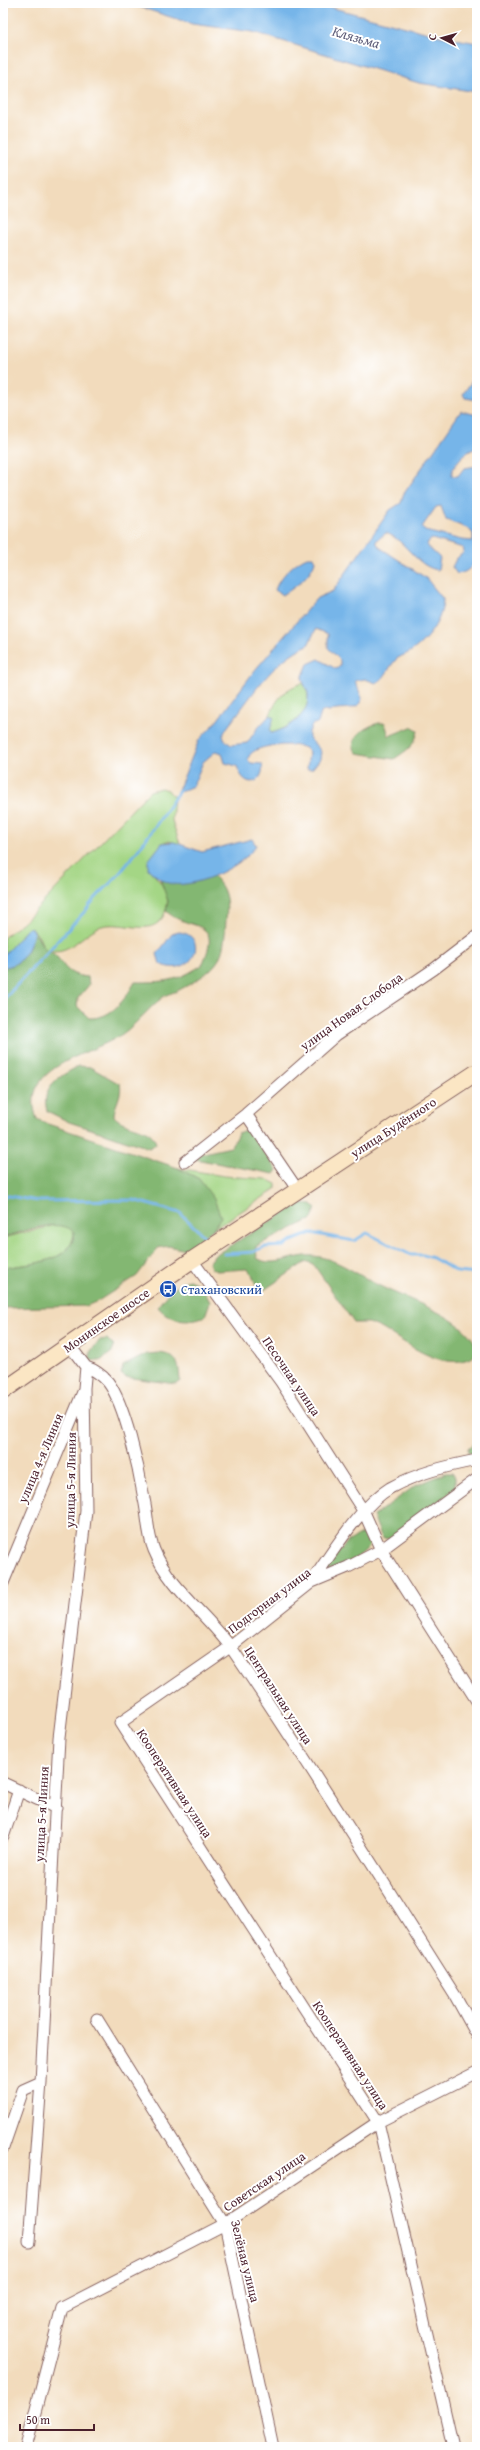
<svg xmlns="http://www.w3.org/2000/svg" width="480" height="2450" font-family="'Gentium Book Plus',serif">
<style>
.green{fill:#a4d685;stroke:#777a58}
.forest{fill:#83b772;stroke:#666b4e}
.water{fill:#76b5e9;stroke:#606a8a;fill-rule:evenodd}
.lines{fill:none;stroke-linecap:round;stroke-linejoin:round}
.stream{stroke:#76b5e9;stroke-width:3}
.minor-casing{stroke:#85615e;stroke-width:13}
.secondary-casing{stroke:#85615e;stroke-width:18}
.minor{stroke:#fff;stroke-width:11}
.secondary{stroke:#fbe6c4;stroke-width:16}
.labels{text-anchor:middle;stroke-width:4;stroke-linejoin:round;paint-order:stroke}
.street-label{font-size:13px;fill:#4a1f2b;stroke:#fff}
.transit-label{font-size:13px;fill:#164399;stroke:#fff;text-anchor:start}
.water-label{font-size:14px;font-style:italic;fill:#5c5b77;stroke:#fff}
</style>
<rect width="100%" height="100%" fill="#fff"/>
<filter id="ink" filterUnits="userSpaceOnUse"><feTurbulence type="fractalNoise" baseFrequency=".025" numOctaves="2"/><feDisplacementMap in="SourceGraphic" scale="8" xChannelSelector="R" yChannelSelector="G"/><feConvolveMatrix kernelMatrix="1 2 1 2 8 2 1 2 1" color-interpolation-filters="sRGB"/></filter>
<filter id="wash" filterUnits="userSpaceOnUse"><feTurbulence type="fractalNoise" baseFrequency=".012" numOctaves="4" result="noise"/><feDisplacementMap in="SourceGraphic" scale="16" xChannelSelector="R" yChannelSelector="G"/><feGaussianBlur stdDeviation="0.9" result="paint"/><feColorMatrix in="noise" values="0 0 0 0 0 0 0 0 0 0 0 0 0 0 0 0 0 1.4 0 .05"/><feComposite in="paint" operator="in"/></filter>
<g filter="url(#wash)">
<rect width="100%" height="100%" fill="#f2dbbc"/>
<!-- green -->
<path class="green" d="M303 683C319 707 293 727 272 733L270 730 274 717 270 715C277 698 285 688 303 683Z
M161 788 168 790 174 798 172 821 180 844 169 841 162 843 148 869C158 878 170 892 167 905 159 947 119 914 95 929 78 939 66 957 44 949L39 937 31 927 27 929 3 956V938L27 919 150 791Z
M178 1168 224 1176 266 1179 276 1184V1189L212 1230 218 1223 199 1179Z
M59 1224 69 1226 74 1231C74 1264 26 1264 3 1268V1238Z"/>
<!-- forest -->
<path class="forest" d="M379 723H385L389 736 411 727 418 731C415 746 406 751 394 759L357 753C345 739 366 726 379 723Z
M213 876C227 889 228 902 226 920 225 933 225 947 219 959 212 972 194 982 181 989 175 993 167 993 162 998 146 1010 134 1028 116 1038 85 1056 18 1068 37 1119L45 1123 178 1168 199 1179 214 1199 221 1217 212 1230 186 1250 168 1246 158 1248 137 1276 98 1301 86 1306 3 1308V1268C25 1264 74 1264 74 1232 60 1217 21 1232 3 1238V967C22 967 31 947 34 931L44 948C66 957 59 975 88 977L89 985 78 998 77 1006 89 1018C112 1019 125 999 135 982 165 982 176 982 202 965 225 916 188 932 166 911L168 901 160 879C179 887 194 881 213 876Z
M79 1066 90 1067 120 1084C123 1095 114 1105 114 1116 125 1129 153 1125 156 1144L149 1148 69 1122 47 1111C40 1086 60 1076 79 1066Z
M245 1130 251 1133 277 1170 274 1174 195 1159 199 1154 231 1147 238 1133Z
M300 1203 312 1204 316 1208 312 1219 256 1246 257 1258C273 1269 294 1254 313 1256 338 1258 360 1277 382 1287 410 1301 466 1317 477 1348L473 1357C442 1373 406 1342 379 1327L368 1323H354L316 1268 309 1262 304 1263 261 1292 258 1291 252 1274 247 1269 217 1271 211 1268 209 1263 215 1255Z
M189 1280 201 1285 210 1302 205 1316C190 1323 169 1321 158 1307 163 1297 178 1282 189 1280Z
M107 1339 114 1346 112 1352 100 1361 90 1360V1352L100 1340Z
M160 1353C178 1356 179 1364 180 1381L176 1384 125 1377 121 1374 123 1366 147 1354Z
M477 1441V1454L468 1453V1448Z
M446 1473H452L455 1477V1489L390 1539 382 1538 373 1516 415 1486Z
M363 1533 367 1535 370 1545C359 1560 340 1567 322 1572L347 1542Z"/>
<!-- water -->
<path class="water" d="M127 3H314L440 36 477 43V92L419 83 253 32 192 24Z
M477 374V400L465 398 463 394Z
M461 411 477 415V448C467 450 451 465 452 476H458L464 468 477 466V559C472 567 467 573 457 574L452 567 456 559 464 552 463 548 432 539 428 542 427 546 440 558 438 570C416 567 406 540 386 533L376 541 379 547 426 578 443 599C443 620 427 641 410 652 405 655 397 657 394 662 387 670 386 678 376 683L365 679 355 681 362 698 361 703C351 712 340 706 329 711L325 710 321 713 318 723 313 724C302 741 315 740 321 752L320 759 312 769H307L309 752 306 748C294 743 249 743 248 760L251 763 262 764C266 781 245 793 237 766L225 763 222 753 216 751 203 762 193 786 177 793 199 740 216 722 255 670 317 598 333 591 390 510 401 503 403 495ZM441 506 446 520 469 529 473 534V541L462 540 425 531 422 527 436 507ZM316 629 328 634V648L340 660V666L336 669 319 659 308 664 302 678C303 684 308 689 308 695 309 716 289 728 272 733L270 730 274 717 270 715 257 729 247 743 231 745 225 740 223 735 226 729C250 699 272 660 308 645Z
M307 557H313L315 561C312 574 294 589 282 595L275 590C279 577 295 562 307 557Z
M252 839 256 845C245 866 196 888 172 884 162 882 155 875 148 869V861L162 843 174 842 202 852Z
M31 927 34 931C31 947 22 967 3 967V956L27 929Z
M179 932C210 935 194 980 160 964L157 954 172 934Z"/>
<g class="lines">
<!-- stream -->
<path class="stream" d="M3 1000 87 909C96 895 108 887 119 874 141 848 160 820 179 791
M3 1195 38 1201 133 1200 180 1213 207 1239
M224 1254 253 1252 264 1247 284 1246 289 1242 311 1233 354 1241 367 1233 411 1255H423L433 1258 457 1272 477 1274"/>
</g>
</g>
<g filter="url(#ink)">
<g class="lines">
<defs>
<path id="minor" d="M246 1114 297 1189
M185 1162 246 1114 336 1035 434 969 477 936
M192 1260 281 1382 364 1512 381 1550 477 1701
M86 1367C95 1370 102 1375 108 1382 125 1404 139 1469 144 1499 148 1516 147 1533 154 1550 170 1589 208 1615 232 1649 310 1763 382 1881 456 1997L477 2035
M312 1581C333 1552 359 1507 390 1488 417 1473 447 1466 477 1460
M3 1583 83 1392
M3 1783 56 1808
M3 1837 19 1790
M97 2019 225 2224 273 2447
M3 2148 23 2090 41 2082
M29 2242 41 2082 59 1738 86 1511 84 1388 86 1367 70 1346
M26 2447 62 2308 225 2224 378 2122 477 2072
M453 2447 378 2122 120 1723 230 1647 312 1582 348 1567 381 1550 477 1479"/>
<path id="secondary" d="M3 1391 192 1260 477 1072"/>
</defs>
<!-- minor casing -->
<use href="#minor" class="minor-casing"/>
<!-- secondary casing -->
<use href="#secondary" class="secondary-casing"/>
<!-- minor -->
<use href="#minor" class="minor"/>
<!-- secondary -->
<use href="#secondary" class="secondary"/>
</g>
</g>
<!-- icons -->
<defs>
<symbol id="bus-disc" viewBox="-11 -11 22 22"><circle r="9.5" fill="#1a4fb4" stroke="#fff"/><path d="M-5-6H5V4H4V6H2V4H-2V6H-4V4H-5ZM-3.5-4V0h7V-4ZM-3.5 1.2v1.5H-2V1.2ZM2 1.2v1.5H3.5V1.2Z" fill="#fff"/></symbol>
</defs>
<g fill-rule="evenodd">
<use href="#bus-disc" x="158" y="1279" width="20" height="20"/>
</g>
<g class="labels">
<!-- street labels -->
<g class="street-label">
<text transform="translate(351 1011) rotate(-36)" y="5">улица Новая Слобода</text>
<text transform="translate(393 1127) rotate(-33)" y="5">улица Будённого</text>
<text transform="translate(106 1320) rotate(-35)" y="5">Монинское шоссе</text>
<text transform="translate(292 1376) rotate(56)" y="5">Песочная улица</text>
<text transform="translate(40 1458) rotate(-67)" y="5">улица 4-я Линия</text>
<text transform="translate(70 1480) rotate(-89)" y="5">улица 5-я Линия</text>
<text transform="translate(269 1600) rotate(-37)" y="5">Подгорная улица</text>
<text transform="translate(279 1695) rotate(57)" y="5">Центральная улица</text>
<text transform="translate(175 1783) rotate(57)" y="5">Кооперативная улица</text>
<text transform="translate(41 1814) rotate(-87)" y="5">улица 5-я Линия</text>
<text transform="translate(351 2055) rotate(57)" y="5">Кооперативная улица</text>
<text transform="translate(264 2181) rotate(-34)" y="5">Советская улица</text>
<text transform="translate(246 2261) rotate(76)" y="5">Зелёная улица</text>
</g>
<!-- transit labels -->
<g class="transit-label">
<text x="181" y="1294">Стахановский</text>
</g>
<!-- water labels -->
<g class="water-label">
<text transform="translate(356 37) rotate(16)" y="5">Клязьма</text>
</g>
</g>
<!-- margin -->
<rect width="480" height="2450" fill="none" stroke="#fff" stroke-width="16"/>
<!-- north arrow -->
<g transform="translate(442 38) rotate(276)" stroke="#ffffff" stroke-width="3" paint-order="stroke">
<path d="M0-3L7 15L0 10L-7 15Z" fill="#4a1f2b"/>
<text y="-6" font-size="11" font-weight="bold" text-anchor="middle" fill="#4a1f2b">С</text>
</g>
<!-- scale -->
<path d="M20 2424v6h74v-6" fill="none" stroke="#4a1f2b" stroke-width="2"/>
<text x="26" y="2424" font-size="12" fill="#4a1f2b" stroke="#ffffff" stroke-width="3" paint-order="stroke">50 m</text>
</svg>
